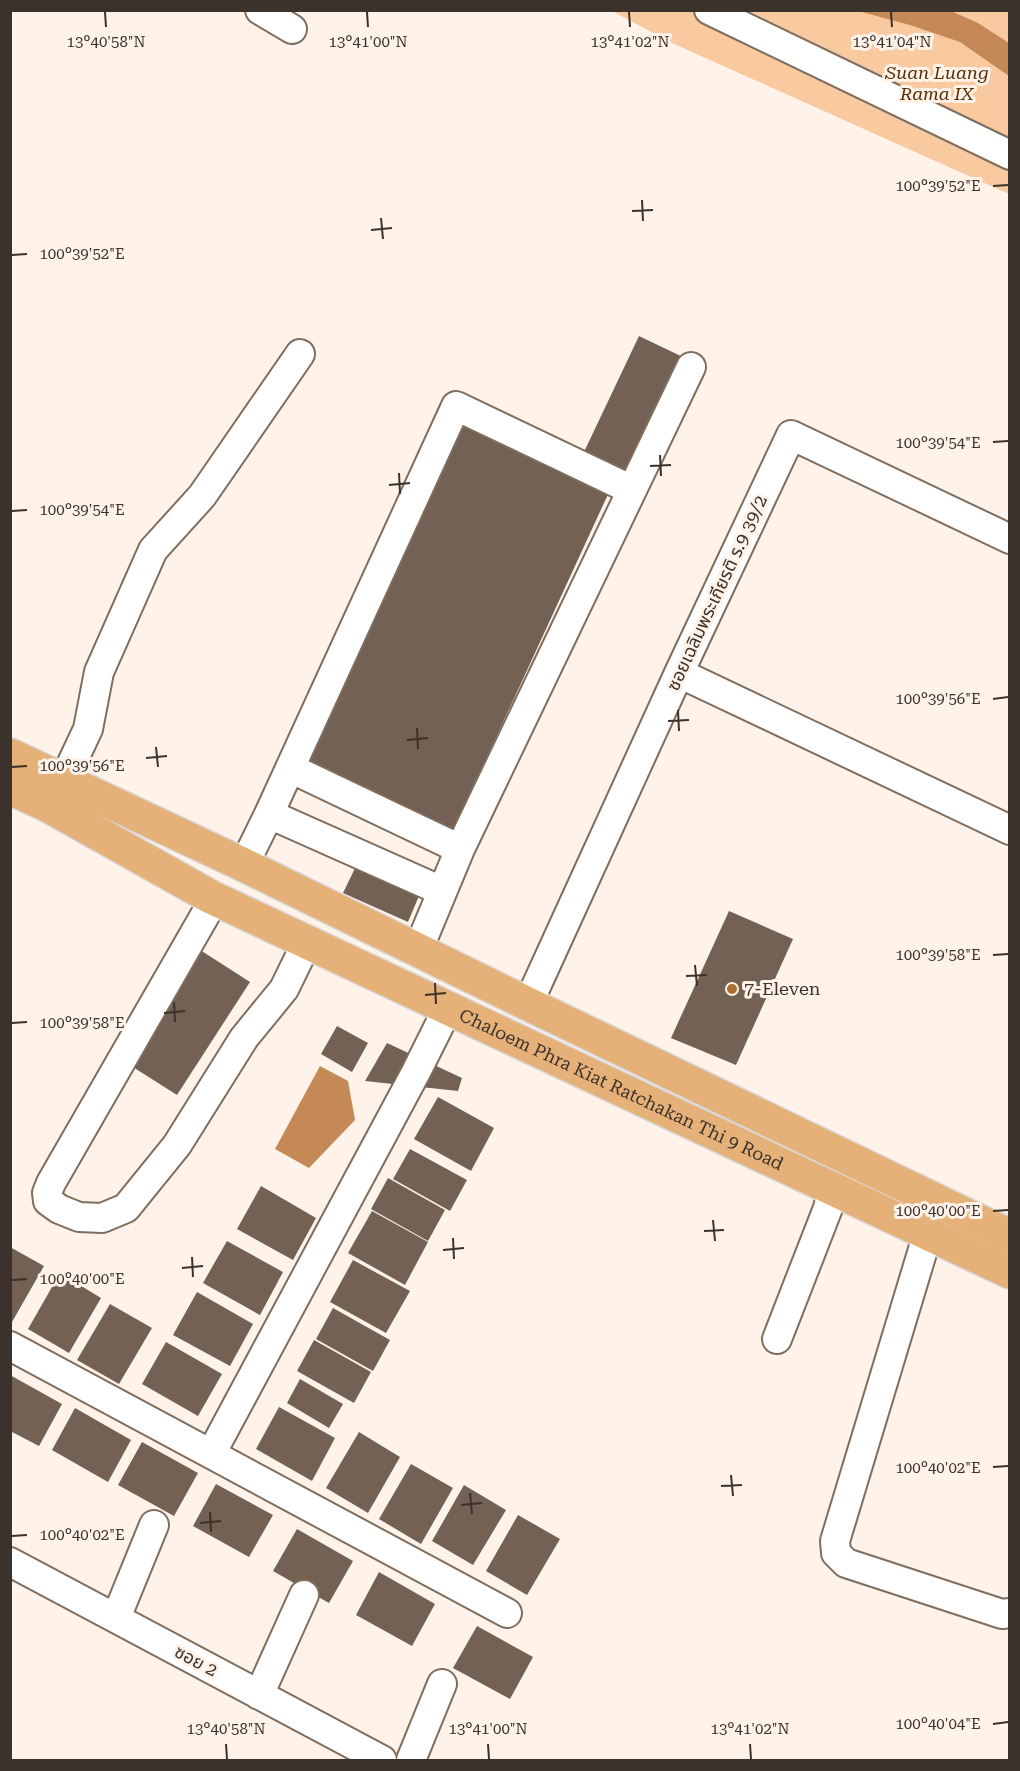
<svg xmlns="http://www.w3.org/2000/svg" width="1020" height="1771" font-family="'Roboto Serif','Noto Sans Thai',serif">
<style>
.green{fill:#f9c9a0}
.water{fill:#c48956}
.building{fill:#736153}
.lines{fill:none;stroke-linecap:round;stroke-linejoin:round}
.minor-casing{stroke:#7f6d5e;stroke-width:32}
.major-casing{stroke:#d8d6d5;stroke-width:36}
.minor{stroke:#fff;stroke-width:28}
.major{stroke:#e6b178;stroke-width:33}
.ticks{fill:none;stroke:#3a322b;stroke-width:2}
.poi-dot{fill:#aa6c31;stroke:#fff2e8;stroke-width:2}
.labels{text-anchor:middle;stroke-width:6;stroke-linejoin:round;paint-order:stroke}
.park-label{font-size:18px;font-style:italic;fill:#552e03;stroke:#fff2e8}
.street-label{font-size:18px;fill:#3a322b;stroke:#fff2e8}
.poi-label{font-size:18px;fill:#3a322b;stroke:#fff2e8;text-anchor:start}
.ticks-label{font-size:15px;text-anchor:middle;fill:#3a322b;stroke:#fff2e8;stroke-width:6;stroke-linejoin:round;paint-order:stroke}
</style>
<rect width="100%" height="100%" fill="#fff2e8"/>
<!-- green -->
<path class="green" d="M612 11H1009V194L672 43Z"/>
<!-- water -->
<path class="water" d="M858 11H951L978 23 1009 43V76L960 42 910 25Z
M320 1066 348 1081 355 1120 309 1168 275 1149Z"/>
<!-- building -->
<path class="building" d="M639 336 687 359 631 477 583 454Z
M464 422 610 490 452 833 306 764Z
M358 862 421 891 408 922 343 893Z
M729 911 793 939 736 1065 671 1038Z
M197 948 250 982 177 1095 125 1062Z
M337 1026 368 1043 352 1072 321 1054Z
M387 1043 462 1078 458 1091 365 1081Z
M438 1097 494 1128 471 1171 414 1139Z
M410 1149 467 1180 450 1211 393 1179Z
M388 1178 445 1210 428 1241 371 1209Z
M261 1186 316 1218 293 1260 237 1229Z
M372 1211 428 1242 405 1285 348 1253Z
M227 1241 283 1272 260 1315 203 1283Z
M10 1247 44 1266 12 1322 10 1321Z
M353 1260 410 1291 386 1333 330 1302Z
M60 1273 101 1298 69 1353 28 1329Z
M197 1292 253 1324 230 1366 173 1335Z
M110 1304 152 1328 119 1384 77 1360Z
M333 1308 390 1340 373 1371 316 1339Z
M314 1340 371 1372 354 1403 297 1371Z
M166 1342 222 1374 198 1416 142 1384Z
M10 1375 62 1404 39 1446 10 1431Z
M300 1379 343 1404 329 1428 287 1403Z
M279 1407 335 1438 312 1481 256 1449Z
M75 1408 131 1440 108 1482 52 1450Z
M359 1432 400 1457 368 1513 326 1488Z
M142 1442 198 1473 174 1516 118 1485Z
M411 1464 453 1488 421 1544 379 1519Z
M216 1484 273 1515 249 1557 193 1526Z
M464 1485 506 1510 473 1565 432 1541Z
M518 1515 560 1539 527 1595 486 1571Z
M297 1529 353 1561 329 1603 273 1571Z
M379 1572 435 1604 412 1646 356 1615Z
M477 1626 533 1657 510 1699 453 1668Z"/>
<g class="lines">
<defs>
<path id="minor" d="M260 10 292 29
M709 10 1010 155
M679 673 1010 830
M290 768 460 849
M64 780 88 729 99 672 153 550 202 496 300 354
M269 814 442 891
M244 865 269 814 456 406 632 490
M208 910 51 1183 47 1193 48 1201 59 1209 79 1217 102 1218 126 1208 177 1145 244 1038 284 989 307 942
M418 950 460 849 691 367
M528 1004 679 673 791 435 1010 539
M928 1233 835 1541 836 1553 846 1563 1002 1614 1010 1613
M777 1339 828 1208 832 1190
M10 1346 507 1613
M211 1454 416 1072 448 1008
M10 1562 382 1760
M116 1618 154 1525
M259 1695 304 1595
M411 1760 442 1684"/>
<g id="major">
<path d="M10 755 244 865 528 1004 1010 1236"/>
<path id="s1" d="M10 788 49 806 211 897 1010 1272"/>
</g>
</defs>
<!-- minor casing -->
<use href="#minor" class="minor-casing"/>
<!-- major casing -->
<use href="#major" class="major-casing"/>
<!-- minor -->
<use href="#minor" class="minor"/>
<!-- major -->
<use href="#major" class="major"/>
</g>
<!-- ticks -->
<path class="ticks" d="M105 12 106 27M367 12 368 27M629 12 630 27M891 12 892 27M993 186 1008 185M642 200 643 221M632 211 653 210M381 218 383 239M371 230 392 228M12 255 27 254M993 442 1008 441M660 455 661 476M650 466 671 465M399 473 400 494M389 485 410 483M12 511 27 510M993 699 1008 697M678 710 679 731M668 721 689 720M417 728 418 749M407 740 428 738M156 747 158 767M146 758 167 756M12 767 27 766M993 955 1008 954M695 965 697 986M686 976 707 975M435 983 436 1004M425 995 446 993M174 1002 175 1022M164 1013 185 1011M12 1023 27 1022M993 1211 1008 1210M713 1220 715 1241M704 1231 724 1230M453 1238 454 1259M443 1250 464 1248M192 1257 193 1277M182 1268 203 1266M12 1280 27 1279M993 1467 1008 1466M731 1475 733 1496M721 1486 742 1485M470 1493 472 1514M461 1505 482 1503M210 1512 211 1532M200 1523 221 1521M12 1536 27 1535M993 1724 1008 1722M226 1744 227 1759M488 1744 489 1759M750 1744 751 1759"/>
<!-- markers -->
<circle class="poi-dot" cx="732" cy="989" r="6"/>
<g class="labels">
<!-- park labels -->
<g class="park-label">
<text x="937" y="79">Suan Luang<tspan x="937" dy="21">Rama IX</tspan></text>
</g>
<!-- street labels -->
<g class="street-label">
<text transform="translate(717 593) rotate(-65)" y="6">ซอยเฉลิมพระเกียรติ ร.9 39/2</text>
<text dy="6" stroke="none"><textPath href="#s1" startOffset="682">Chaloem Phra Kiat Ratchakan Thi 9 Road</textPath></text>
<text transform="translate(196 1661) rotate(28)" y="6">ซอย 2</text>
</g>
<!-- poi labels -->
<g class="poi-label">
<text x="744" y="995">7-Eleven</text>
</g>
</g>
<g class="ticks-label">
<text x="106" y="47">13°40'58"N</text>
<text x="368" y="47">13°41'00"N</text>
<text x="630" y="47">13°41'02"N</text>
<text x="892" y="47">13°41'04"N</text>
<text x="938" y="191">100°39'52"E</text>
<text x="82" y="259">100°39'52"E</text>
<text x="938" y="448">100°39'54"E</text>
<text x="82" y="515">100°39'54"E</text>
<text x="938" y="704">100°39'56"E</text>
<text x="82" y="771">100°39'56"E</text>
<text x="938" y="960">100°39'58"E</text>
<text x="82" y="1028">100°39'58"E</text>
<text x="938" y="1216">100°40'00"E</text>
<text x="82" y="1284">100°40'00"E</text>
<text x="938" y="1473">100°40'02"E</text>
<text x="82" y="1540">100°40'02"E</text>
<text x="938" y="1729">100°40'04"E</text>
<text x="226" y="1734">13°40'58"N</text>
<text x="488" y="1734">13°41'00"N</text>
<text x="750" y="1734">13°41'02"N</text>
</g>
<!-- border -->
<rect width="1020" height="1771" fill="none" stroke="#3a322b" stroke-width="24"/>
</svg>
